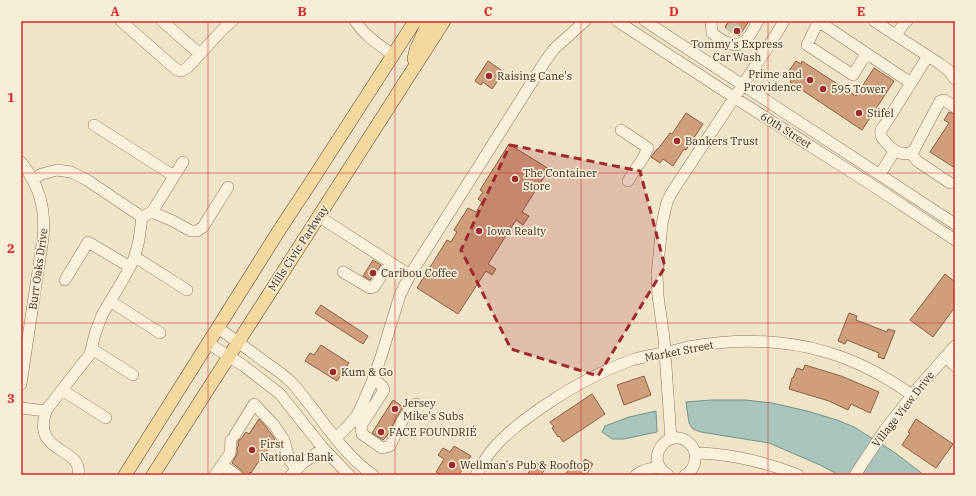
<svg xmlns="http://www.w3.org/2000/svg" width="976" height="496" viewBox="0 0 976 496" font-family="'IBM Plex Serif',serif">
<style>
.water{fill:#a9c4bc;stroke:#6f938a}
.building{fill:#cf9f7d;stroke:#8d5f41}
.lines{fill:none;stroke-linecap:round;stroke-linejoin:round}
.minor-tunnel{stroke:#ccc0a6;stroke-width:11;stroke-dasharray:11 5.5;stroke-linecap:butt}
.minor-casing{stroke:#8d765c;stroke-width:12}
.major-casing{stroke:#5b4430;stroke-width:14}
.minor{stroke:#faf1dc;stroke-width:11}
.major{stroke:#f3d9a0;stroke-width:13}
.marked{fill:#9e2a2b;fill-opacity:0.2;stroke:#9e2a2b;stroke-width:3;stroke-dasharray:8 5;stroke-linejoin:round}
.grid{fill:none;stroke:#d62828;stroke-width:1;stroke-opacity:0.55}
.poi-dot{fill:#9e2a2b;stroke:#f7eed8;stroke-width:1.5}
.labels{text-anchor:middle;stroke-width:3.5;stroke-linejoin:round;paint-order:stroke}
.poi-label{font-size:11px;fill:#3d2e20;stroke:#f7eed8;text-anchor:start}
.street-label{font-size:11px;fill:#3d2e20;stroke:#f7eed8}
.neatline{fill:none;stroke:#d62828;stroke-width:1.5}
.grid-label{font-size:13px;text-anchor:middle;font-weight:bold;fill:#d62828}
</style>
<rect width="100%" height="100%" fill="#f0e4c8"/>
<path class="water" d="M711 400H745L772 403 807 411 837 420 854 427 894 452 924 475H839L820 465 769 443 701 432 693 429 689 423 686 402Z
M656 411 657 432 624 439H612L602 432 605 426 629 417Z"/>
<path class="building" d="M729 21H749L739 36 725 27Z
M488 61 504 72 492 89 483 82 481 85 475 81Z
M796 61 801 64 802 61 856 96 874 68 894 81 862 130 790 82 794 76 788 72Z
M949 112 955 114V168L930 152 949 123 944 120Z
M686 113 703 124 686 150 684 149 673 166 663 159 660 163 651 157 657 149H658L670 133 672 134Z
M509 144 549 169 522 212 529 216 523 225 516 220 488 264 496 269 492 275 486 271 458 314 417 288 447 240 451 242 457 232 454 230 468 208 476 212 482 202 478 199 483 192 480 190Z
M373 260 381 265 370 280 363 276Z
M945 274 955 282V307L933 337 910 320Z
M321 305 368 336 363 344 315 313Z
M849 313 857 316 856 320 887 332 888 329 895 331 884 359 878 357 879 353 847 340 845 344 838 341Z
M321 345 349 363 337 381 305 361 310 353 314 355Z
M805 365 841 376 879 392 870 413 851 404 848 410 829 401 789 389 792 378H793L797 368 803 370Z
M644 376 651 395 624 405 617 385Z
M592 394 605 414 563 442 559 436 558 437 552 428 554 427 550 422Z
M393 400 403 407 398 415 387 436 383 440 372 433Z
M259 419 266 427 275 439 262 458H261L251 473 250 472 248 475H245L240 469 232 463 237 454V447L239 445H238V441L241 439 246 432 249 434Z
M916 419 953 444 936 468 902 445 910 433 908 432Z
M454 446 471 456 459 475H441L436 472 444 459 438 455 443 448 450 452Z
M585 459 593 464 586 475H565L574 462 580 466Z
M535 462 545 469 541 475H527Z"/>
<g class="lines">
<path class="minor-tunnel" d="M730 32 737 21"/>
<defs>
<path id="minor" d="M121 21 170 64 177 70 181 71 187 68 225 27 232 21
M162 21 200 54
M355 21C366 37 378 44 393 55
M617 21 735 98 875 187 955 240
M645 21 955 224
M711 21 712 33C721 40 736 51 746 40 751 35 754 27 758 21
M818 21 911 83
M874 21 940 64 948 70 955 79
M818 22 807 45 853 75 866 54
M896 35 905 22 907 21
M928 56 884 126C883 127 881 130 881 131 880 135 882 138 884 140 891 150 904 159 914 150L940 101 944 100 955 107
M94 125 174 176
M621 130 648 148 643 158 628 181
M911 153 917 161 950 183
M21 162C39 185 46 208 43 238L21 384
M880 174 894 152
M33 179 42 174 57 170 71 172 87 180 142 217
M152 212 173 221 191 231H197L203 227 228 187
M318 216 410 275
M135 257 187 290
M343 272 370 288 374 287 385 270 394 265
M65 280 88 242 130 267
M110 301 160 333
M218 328C234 339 249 350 265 362 274 368 284 375 292 383 319 413 339 451 373 475
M208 343 244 366 280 394 323 448 349 475
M92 349 133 375
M946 357 955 366
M373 378 382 386 384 390 361 426 362 434 382 448 390 446C397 432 403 414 416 404
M62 390 106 418
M21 408 46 411
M235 435 254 404 274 425 284 440 289 459 296 469
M336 438 350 424 357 415 362 405 372 382 381 357 400 295 410 275 544 63 554 49 585 21
M671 439 664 338 658 296 657 275 662 224 667 202 672 192 775 36 784 21
M231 440 230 453 222 465 236 475
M696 454C701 452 708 454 714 454 743 457 771 464 798 475
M78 475C84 446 29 455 47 409L90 354 95 334 102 315 124 278 134 259 139 240 142 217 152 212 183 162
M215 475 222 465
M291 475 302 464 323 448
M476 475C481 467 486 457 492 450 506 433 524 420 541 408 568 389 597 373 629 361 640 357 652 355 664 353 672 351 680 349 688 347 733 339 782 339 826 352 858 361 885 376 912 395
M636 475C643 470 650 468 659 467
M668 475C641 458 671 424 690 444 694 448 696 452 695 458 695 466 692 471 685 475
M855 475 884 431 917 389 955 346"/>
<path id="major" d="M414 59 416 50 429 21
M125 475 280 229 311 182 415 21
M153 475 444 21"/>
</defs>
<use href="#minor" class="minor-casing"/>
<use href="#major" class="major-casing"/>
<use href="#minor" class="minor"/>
<use href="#major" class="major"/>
</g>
<path class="marked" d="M510 145 640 171 665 267 598 376 511 349 461 250Z"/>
<path class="grid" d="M208 21V475M395 21V475M581 21V475M768 21V475M21 173H955M21 323H955"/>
<g class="poi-dot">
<circle cx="737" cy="31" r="4"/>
<circle cx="489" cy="76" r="4"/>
<circle cx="810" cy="80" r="4"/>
<circle cx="823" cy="89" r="4"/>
<circle cx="859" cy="113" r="4"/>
<circle cx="677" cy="141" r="4"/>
<circle cx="515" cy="179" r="4"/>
<circle cx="479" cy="231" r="4"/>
<circle cx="373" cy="273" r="4"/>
<circle cx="333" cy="372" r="4"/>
<circle cx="395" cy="409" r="4"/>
<circle cx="381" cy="432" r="4"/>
<circle cx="252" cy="450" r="4"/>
<circle cx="452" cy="465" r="4"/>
</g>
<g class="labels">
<g class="poi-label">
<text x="737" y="48" text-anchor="middle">Tommy's Express<tspan x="737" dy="13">Car Wash</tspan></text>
<text x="802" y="78" text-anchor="end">Prime and<tspan x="802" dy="13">Providence</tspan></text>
<text x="497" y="80">Raising Cane's</text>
<text x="831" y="93">595 Tower</text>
<text x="867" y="117">Stifel</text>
<text x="685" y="145">Bankers Trust</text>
<text x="523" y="177">The Container<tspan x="523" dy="13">Store</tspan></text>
<text x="487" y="235">Iowa Realty</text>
<text x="381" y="277">Caribou Coffee</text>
<text x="341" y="376">Kum &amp; Go</text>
<text x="403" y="407">Jersey<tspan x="403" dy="13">Mike's Subs</tspan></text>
<text x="389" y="436">FACE FOUNDRIÉ</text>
<text x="260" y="448">First<tspan x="260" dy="13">National Bank</tspan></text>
<text x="460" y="469">Wellman's Pub &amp; Rooftop</text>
</g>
<g class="street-label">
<text transform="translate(786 130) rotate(32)" y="4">60th Street</text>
<text transform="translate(298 248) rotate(-57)" y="4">Mills Civic Parkway</text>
<text transform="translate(38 269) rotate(-82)" y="4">Burr Oaks Drive</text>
<text transform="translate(679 351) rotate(-11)" y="4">Market Street</text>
<text transform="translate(903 409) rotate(-52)" y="4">Village View Drive</text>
</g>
</g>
<rect width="976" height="496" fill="none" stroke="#f7eed8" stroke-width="44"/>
<rect x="22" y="22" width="932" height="452" class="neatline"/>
<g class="grid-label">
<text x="115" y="16">A</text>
<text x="302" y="16">B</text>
<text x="488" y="16">C</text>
<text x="674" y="16">D</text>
<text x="861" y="16">E</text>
<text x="11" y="102">1</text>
<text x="11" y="253">2</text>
<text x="11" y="403">3</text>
</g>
</svg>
